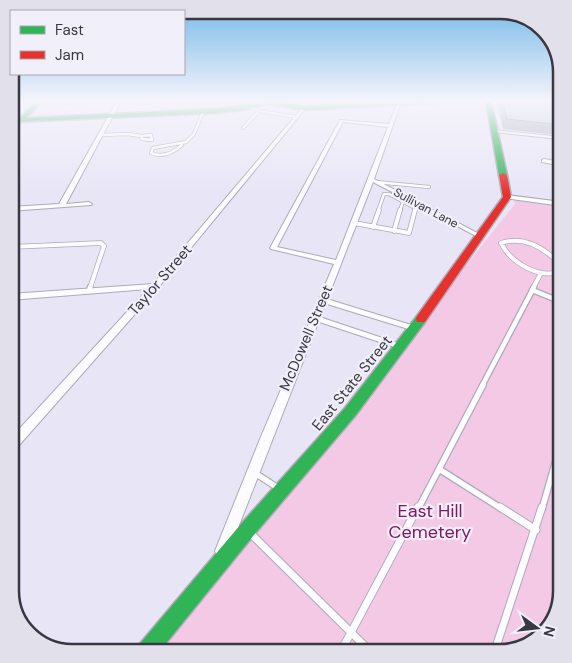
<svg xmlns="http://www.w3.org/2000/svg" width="572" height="663" viewBox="0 0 572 663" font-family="'DM Sans',sans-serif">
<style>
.green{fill:#f4c9e6}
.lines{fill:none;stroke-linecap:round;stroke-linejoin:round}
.lane-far4-casing{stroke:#acabb7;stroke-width:4}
.lane-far3-casing{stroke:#acabb7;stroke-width:5.5}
.lane-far2-casing{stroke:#acabb7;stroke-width:7}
.lane-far1-casing{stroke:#acabb7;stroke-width:8}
.lane-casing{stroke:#acabb7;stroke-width:9}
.street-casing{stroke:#acabb7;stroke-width:2}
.fast-casing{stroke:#acabb7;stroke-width:3}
.jam-casing{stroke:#acabb7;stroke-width:3}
.lane-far4{stroke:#fcfbfe;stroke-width:2.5}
.lane-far3{stroke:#fcfbfe;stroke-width:4}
.lane-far2{stroke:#fcfbfe;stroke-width:4.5}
.lane-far1{stroke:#fcfbfe;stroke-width:5.5}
.lane{stroke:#fcfbfe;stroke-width:7}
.street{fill:#fcfbfe;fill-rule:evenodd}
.fast{fill:#30b455;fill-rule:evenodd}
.jam{fill:#e5322d;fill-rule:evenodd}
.wall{fill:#afb2c1}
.building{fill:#cbcfe0;stroke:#8e919d}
.labels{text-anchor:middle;stroke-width:4.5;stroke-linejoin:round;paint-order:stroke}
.far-street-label{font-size:12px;fill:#383742;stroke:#f0effa}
.street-label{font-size:15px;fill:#383742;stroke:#f0effa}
.near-park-label{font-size:18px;fill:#86175e;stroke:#f0effa}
.rim{fill:none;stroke:#383742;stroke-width:2.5}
</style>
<rect width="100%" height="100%" fill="#e8e6f6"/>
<path class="green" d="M514 200 562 206V591L555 619 537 640 500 653H155L515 204Z"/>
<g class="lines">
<defs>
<path id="lane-far4" d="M300 101 306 108
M37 104 119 101
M249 107 259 111 297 117
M243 128 259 111
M101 135 128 134 141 136
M151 135 152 140 142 139 141 136Z
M182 145C173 153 163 158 151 153L153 148 186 142 194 134 203 112
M376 182 429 187
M378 211 384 194H389L415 208
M400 211 403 201
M414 211 415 208 420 205"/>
<path id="lane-far3" d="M354 223 409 233 415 210
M373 227 379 210
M394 231 400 210
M10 247 101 243 104 246 90 288
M562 266C546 249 525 235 501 243 511 263 540 280 562 271
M533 288 541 273"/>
<path id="lane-far2" d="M532 290 562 302
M89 291 90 287
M322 300 413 328
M315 318 399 346
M482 386 534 287"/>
<path id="lane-far1" d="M439 469 502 509
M255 473 278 488
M418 509 483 385
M542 509 562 439"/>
<path id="lane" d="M500 507 536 530
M250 533 372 653
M340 653 418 507
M494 653 542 507"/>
<path id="street" d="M117 101H121L66 204 89 202 92 204 91 205 10 211V207L59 204Z
M397 104 400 105 374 179 483 236 480 238 478 237 373 182 229 551 227 556 222 558 217 556 215 551 260 439 334 264 271 249 270 248 340 120 389 124ZM343 122 388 127 336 260 277 247Z
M303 107 306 108 158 288 14 451 10 452V439L148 289 10 300V294L153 284Z
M20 118 24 119 10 132V128Z
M493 130 562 137V153L560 152 559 139 495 132Z
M544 159 562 162V166L542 162V160Z
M507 195 562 202V206L505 198V196Z"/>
<path id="fast" d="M37 101H43L26 118 215 109 277 101 275 102 284 104 282 101C289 101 296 105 304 106L471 101 304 110 267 104 243 110 215 113 10 122V118H20Z
M486 101H491L507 175 503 177 499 175Z
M421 315 425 316 426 319 425 322 355 416 253 536 158 653H135L138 646 241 524 345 408 417 316Z"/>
<path id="jam" d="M503 173 507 175 511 197 425 322H417L416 319 417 316 503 197 499 175Z"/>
</defs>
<use href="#lane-far4" class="lane-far4-casing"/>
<use href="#lane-far3" class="lane-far3-casing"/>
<use href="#lane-far2" class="lane-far2-casing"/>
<use href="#lane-far1" class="lane-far1-casing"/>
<use href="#lane" class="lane-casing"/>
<use href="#street" class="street-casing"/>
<use href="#fast" class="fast-casing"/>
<use href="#jam" class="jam-casing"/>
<use href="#lane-far4" class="lane-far4"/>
<use href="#lane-far3" class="lane-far3"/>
<use href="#lane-far2" class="lane-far2"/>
<use href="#lane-far1" class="lane-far1"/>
<use href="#lane" class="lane"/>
<use href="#street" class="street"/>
<use href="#fast" class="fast"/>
<use href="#jam" class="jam"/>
</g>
<path class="wall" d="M498 101H553L551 104 562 106V131H560L558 135 503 129 497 103Z"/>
<path class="building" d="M502 101H535L562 106V121H561L562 125 507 119Z"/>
<linearGradient id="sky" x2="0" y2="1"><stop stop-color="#73b8e8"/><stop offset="0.52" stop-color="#f5f4fb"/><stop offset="1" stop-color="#f5f4fb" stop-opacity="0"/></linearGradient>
<rect width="572" height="194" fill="url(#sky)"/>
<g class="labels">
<g class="far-street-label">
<text transform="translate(426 208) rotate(28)" y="4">Sullivan Lane</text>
</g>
<g class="street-label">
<text transform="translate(160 280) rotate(-49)" y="5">Taylor Street</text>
<text transform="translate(306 338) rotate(-67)" y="5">McDowell Street</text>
<text transform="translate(352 383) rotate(-51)" y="5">East State Street</text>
</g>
<g class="near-park-label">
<text x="430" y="517">East Hill<tspan x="430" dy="21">Cemetery</tspan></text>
</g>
</g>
<path d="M0 0H572V663H0ZM72 19H500A53 53 0 0 1 553 72V591A53 53 0 0 1 500 644H72A53 53 0 0 1 19 591V72A53 53 0 0 1 72 19Z" fill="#e1e0eb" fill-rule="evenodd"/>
<path class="rim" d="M72 19H500A53 53 0 0 1 553 72V591A53 53 0 0 1 500 644H72A53 53 0 0 1 19 591V72A53 53 0 0 1 72 19Z"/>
<rect x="10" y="10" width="175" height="65" fill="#f0effa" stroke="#a6a5b0"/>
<rect x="20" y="26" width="25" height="8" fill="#30b455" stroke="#a6a5b0"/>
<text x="55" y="35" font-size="15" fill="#383742">Fast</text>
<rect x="20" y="51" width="25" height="8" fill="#e5322d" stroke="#a6a5b0"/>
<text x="55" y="60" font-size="15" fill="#383742">Jam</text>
<g transform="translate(537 628) rotate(105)" stroke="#f0effa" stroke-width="4" paint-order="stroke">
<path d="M0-4L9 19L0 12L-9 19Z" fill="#383742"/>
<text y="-8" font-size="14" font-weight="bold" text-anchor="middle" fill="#383742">N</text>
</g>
</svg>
